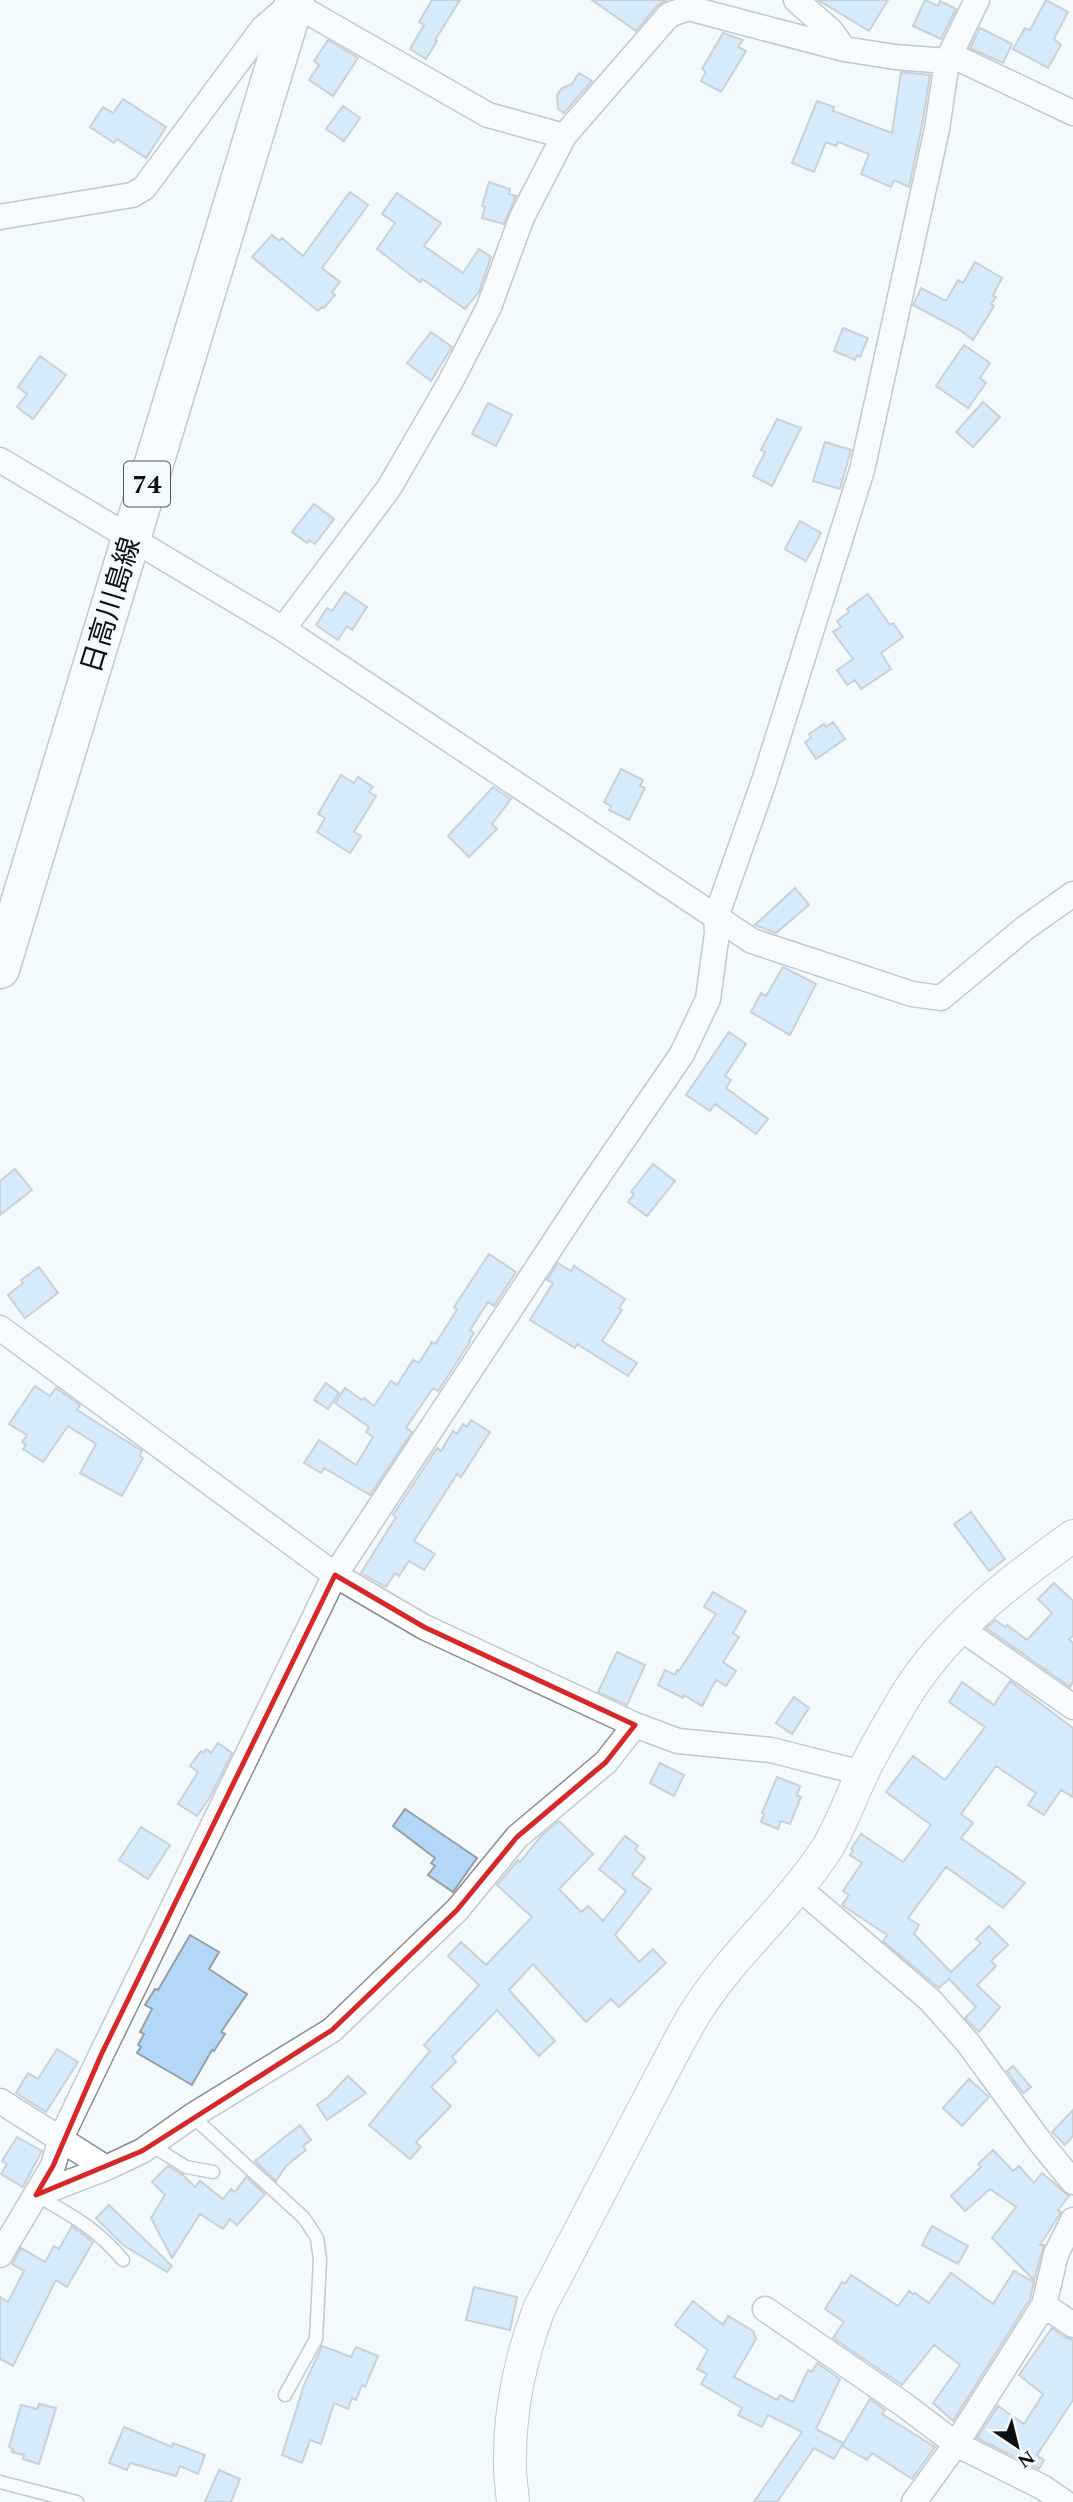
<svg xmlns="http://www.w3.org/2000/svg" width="1073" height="2502" viewBox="0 0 1073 2502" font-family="Spectral,'Noto Sans JP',serif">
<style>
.building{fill:#b2d7f8;stroke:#999ea2;stroke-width:2}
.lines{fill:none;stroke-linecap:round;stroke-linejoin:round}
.service-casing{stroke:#878d90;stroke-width:15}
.minor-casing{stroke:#878d90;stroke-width:27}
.tertiary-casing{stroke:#878d90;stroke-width:34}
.primary-casing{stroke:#878d90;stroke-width:41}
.service{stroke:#fff;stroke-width:12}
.minor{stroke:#fff;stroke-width:24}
.tertiary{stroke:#fff;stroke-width:32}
.primary{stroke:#fff;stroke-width:38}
.marked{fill:none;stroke:#d62828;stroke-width:5;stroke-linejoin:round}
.labels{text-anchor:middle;stroke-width:6;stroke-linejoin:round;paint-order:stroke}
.shield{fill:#f3fafd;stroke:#525657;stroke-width:2}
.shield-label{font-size:26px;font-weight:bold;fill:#0d0f10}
.street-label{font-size:28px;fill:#0d0f10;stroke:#f3fafd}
</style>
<rect width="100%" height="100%" fill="#f3fafd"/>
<path class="building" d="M432 0H460L435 40 437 41 426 59 410 49 424 25 419 22Z
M592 0H667L658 5 636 31Z
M818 0H888L869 31Z
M925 0 938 6 940 1 956 9 941 39 913 26Z
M1046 0 1068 12 1054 39 1061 45 1048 68 1013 49 1025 28 1030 30Z
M980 28 1012 44 1003 63 970 48Z
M723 33 743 40 738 47 746 51 721 92 701 81 706 72 702 69Z
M328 40 358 58 333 96 309 80 319 65 314 61Z
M901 72 930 75 922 126 909 187 894 180 891 187 861 174 869 154 838 142 836 146 826 142 814 172 792 163 817 101 834 107 833 111 892 133Z
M579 73 592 81 564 113 558 109 557 95 562 88 572 84Z
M123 99 166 127 146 158 117 139 114 143 90 127 103 107 113 113Z
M343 106 360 118 344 141 326 129Z
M489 182 510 189 509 194 516 196 504 224 482 218 485 207 482 206Z
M350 192 368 205 322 268 340 282 332 292 335 295 324 308 322 307 318 311 252 257 272 235 279 241 282 238 303 256Z
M397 193 441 223 424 246 463 273 479 249 491 257 479 292 465 309 422 279 420 282 377 249 395 223 382 214Z
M975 262 1002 278 993 295 996 297 991 304 994 306 973 340 960 330 913 305 921 288 946 301 958 280 963 283Z
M843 328 868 338 860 357 857 355 855 360 834 351Z
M431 332 452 347 431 381 407 363Z
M964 345 990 363 980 378 986 383 968 408 936 386Z
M40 356 66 375 33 419 17 407 27 394 18 387Z
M983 402 1000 417 973 447 956 432Z
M488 403 512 415 496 446 472 434Z
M777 419 801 428 772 486 753 476 765 452 761 450Z
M825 442 851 450 840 489 813 481Z
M314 504 334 519 315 544 309 540 307 543 292 532Z
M800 521 821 533 806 561 785 549Z
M345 592 367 607 352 630 347 626 338 640 316 625 327 608 332 611Z
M868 594 890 625 893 623 903 637 881 653 891 669 861 689 855 680 847 685 837 670 853 659 833 632 841 627 837 621 849 612 847 609Z
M833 722 845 739 816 759 805 742 811 738 809 734 824 724 826 727Z
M621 769 643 780 640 786 645 788 629 820 609 810 611 806 604 802Z
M341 775 354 783 358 777 373 787 369 792 376 796 354 832 361 836 350 853 317 832 325 818 318 814Z
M493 787 511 799 492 824 497 829 469 857 448 836Z
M795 888 809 905 776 933 755 925Z
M783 967 816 984 790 1035 751 1012 761 993 766 996Z
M729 1032 746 1044 725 1076 731 1080 726 1088 768 1119 756 1134 715 1104 710 1111 686 1095Z
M653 1164 675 1181 647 1216 628 1202 634 1194 631 1192Z
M15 1169 32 1190 0 1215V1181Z
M489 1254 516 1272 494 1306 488 1302 470 1330 474 1333 469 1341 470 1342 438 1391 433 1388 406 1428 412 1432 370 1495 324 1468 321 1473 304 1463 319 1440 356 1465 373 1437 366 1432 369 1427 335 1403 345 1388 362 1400 364 1398 374 1406 391 1381 397 1385 413 1360 419 1363 432 1342 435 1344 457 1310 454 1307Z
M558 1263 571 1271 574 1266 625 1299 619 1308 622 1310 602 1341 637 1363 628 1376 577 1344 575 1348 530 1320 553 1283 547 1280Z
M39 1267 58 1293 25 1318 8 1295 23 1283 21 1280Z
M326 1383 339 1393 328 1409 314 1400Z
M35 1386 50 1396 56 1388 80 1405 77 1410 142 1451 140 1456 143 1458 122 1496 80 1473 96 1444 68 1426 43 1462 23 1449 26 1445 22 1442 27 1435 9 1424Z
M471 1420 490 1432 461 1477 457 1474 414 1541 435 1554 424 1570 409 1561 399 1576 395 1573 386 1587 361 1573 396 1517 393 1515 437 1448 441 1451 453 1431 457 1434 463 1424 467 1427Z
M971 1512 1005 1559 989 1571 954 1524Z
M1054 1583 1073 1601V1636L1069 1639 1073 1643V1682L1070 1687 986 1628 995 1620 1005 1627 1007 1625 1027 1640 1052 1613 1038 1599Z
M713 1592 746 1611 733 1633 739 1637 723 1662 736 1671 726 1686 716 1680 702 1706 684 1695 683 1698 658 1685 665 1670 675 1675 677 1670 679 1671 716 1614 704 1607Z
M617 1652 645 1665 627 1705 598 1692Z
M1010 1681 1073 1728V1797L1061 1790 1044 1815 1028 1805 1036 1793 996 1766 961 1814 973 1823 961 1838 1025 1883 1003 1908 946 1867 908 1918 919 1925 914 1934 951 1972 981 1943 976 1939 989 1926 1008 1945 991 1961 996 1966 977 1985 1000 2007 979 2032 965 2018 976 2007 949 1979 939 1988 883 1941 887 1935 842 1905 849 1895 843 1891 862 1863 850 1855 853 1851 851 1849 861 1834 903 1862 931 1825 886 1792 913 1756 945 1780 985 1727 949 1702 962 1682 994 1705Z
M794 1697 809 1708 792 1734 776 1723Z
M218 1743 232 1753 210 1797 197 1816 178 1804 198 1772 190 1766 201 1751 203 1753 206 1749 211 1753Z
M660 1763 684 1775 674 1796 650 1783Z
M777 1777 800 1786 797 1796 801 1797 790 1824 781 1821 778 1829 761 1822 764 1814 762 1813Z
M405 1809 477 1858 453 1892 428 1875 435 1866 431 1863 435 1858 393 1826Z
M559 1821 593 1854 559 1889 581 1912 588 1906 603 1921 626 1891 599 1869 625 1836 638 1846 635 1850 645 1858 632 1875 651 1889 615 1935 639 1962 653 1949 666 1963 619 2007 611 1999 586 2022 533 1964 509 1990 555 2041 539 2056 497 2010 452 2057 456 2062 431 2087 451 2106 416 2142 421 2147 410 2159 369 2125 430 2051 424 2045 479 1985 448 1956 461 1942 486 1965 532 1917 497 1885 518 1860 520 1862 542 1835Z
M141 1827 170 1845 148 1879 119 1860Z
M190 1935 219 1952 209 1969 247 1994 221 2032 225 2034 214 2051 212 2050 192 2085 137 2053 141 2047 138 2045 144 2034 140 2032 152 2009 145 2005 155 1989 158 1990Z
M57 2049 78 2062 46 2112 16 2093 28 2073 38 2079Z
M1013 2066 1031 2087 1023 2093 1007 2071Z
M348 2076 366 2093 327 2120 317 2105 328 2097Z
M969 2079 989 2097 962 2126 943 2108Z
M1073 2110V2136L1065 2145 1052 2132Z
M300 2125 311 2140 303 2146 306 2150 287 2165 276 2181 255 2161Z
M17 2137 42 2151 23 2187 1 2174 7 2164 2 2161Z
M993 2150 1013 2171 1019 2166 1034 2183 1042 2173 1069 2196 1058 2210 1061 2212 1040 2245H1044L1034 2280 992 2238 1016 2207 990 2189 965 2211 951 2196 981 2167 978 2164Z
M168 2166 183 2175 195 2187 200 2181 223 2199 231 2189 235 2192 246 2177 265 2194 237 2225 230 2219 223 2229 200 2214 172 2258 151 2218 165 2195 152 2182Z
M109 2205 172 2266 167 2272 123 2245 96 2218Z
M72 2226 93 2242 67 2287 56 2280 13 2366 0 2359V2297L8 2302 24 2271 12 2264 21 2248 45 2262 54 2246 59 2249Z
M932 2226 968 2246 958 2264 922 2245Z
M1014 2271 1034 2282 1030 2299 953 2421 933 2403 960 2365 934 2345 902 2385 833 2338 844 2322 825 2309 842 2282 845 2284 851 2275 898 2306 909 2291 913 2294 915 2293 929 2303 951 2273 993 2304Z
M474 2287 517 2297 510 2330 466 2320Z
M693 2301 723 2325 728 2316 753 2331 756 2339 734 2377 777 2400 780 2395 793 2402 808 2370 812 2372 817 2363 840 2379 816 2429 843 2443 834 2459 814 2448 777 2502H754L802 2432 768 2415 762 2427 738 2415 742 2408 701 2384 707 2374 697 2369 708 2350 675 2325Z
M1052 2328 1065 2337 1073 2340V2400L1037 2455 1044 2460 1039 2469 977 2438 998 2406 1024 2424 1043 2394 1019 2375Z
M322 2346 351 2357 356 2347 378 2356 365 2387 362 2385 356 2400 352 2398 348 2409 334 2403 321 2444 310 2440 302 2463 282 2455 304 2385Z
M870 2399 885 2410 882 2414 935 2447 912 2479 872 2453 867 2460 842 2446Z
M39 2404 56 2408 39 2464 23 2459 24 2455 12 2452 13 2449 9 2447 21 2405 37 2409Z
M124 2427 172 2447 173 2443 205 2455 198 2474 180 2466 176 2476 130 2463 127 2470 109 2463Z
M219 2470 240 2479 231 2502H205Z"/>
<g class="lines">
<defs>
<path id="service" d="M192 2116 304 2218 317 2238 320 2260 316 2339 285 2395
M151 2145 186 2167 213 2172
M38 2196C74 2217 96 2228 123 2260
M0 2482 77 2502"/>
<path id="minor" d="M295 0 308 12 488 115 564 136
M796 0 831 31 844 49
M951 55 1073 113
M0 217 132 195 144 188 263 28 292 3
M0 460 283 629 752 941 912 994 941 998 1025 928 1073 894
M283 629 389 488 451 381 489 307 522 217 564 136 669 15 688 8 844 49 895 57 947 61
M0 1328 335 1575 424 1627 635 1725 678 1741 771 1750 862 1773
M960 1628 1073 1707
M798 1887 930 2000 968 2043 1041 2143 1073 2182
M0 2101 106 2168
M36 2195 106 2168 142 2151 192 2116 332 2030 457 1910 517 1837 606 1762 635 1725
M0 2255 53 2166 61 2138 101 2055 335 1575 586 1194 682 1054 708 999 717 933 716 917 764 781 862 470 937 129 947 61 977 0
M1044 2305 1073 2325
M765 2309 903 2404 956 2444 1042 2487 1064 2502
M914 2502 956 2444 1044 2305 1056 2254 1073 2220"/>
<path id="tertiary" d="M513 2502C512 2488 509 2473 510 2458 510 2408 521 2357 539 2309 574 2242 609 2175 644 2108 661 2077 676 2045 694 2015 731 1955 787 1909 826 1850 841 1826 850 1799 862 1774 874 1749 889 1724 903 1700 944 1631 1009 1582 1073 1536"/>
<path id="primary" d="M0 969 295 0"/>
</defs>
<use href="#service" class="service-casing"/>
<use href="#minor" class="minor-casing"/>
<use href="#tertiary" class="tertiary-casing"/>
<use href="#primary" class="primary-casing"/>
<use href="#service" class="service"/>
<use href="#minor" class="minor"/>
<use href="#tertiary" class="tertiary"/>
<use href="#primary" class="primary"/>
</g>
<path d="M0 0H1073V2502H0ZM335 1575 424 1627 635 1725 606 1762 517 1837 457 1910 332 2030 142 2151 36 2195 53 2166 101 2055Z" fill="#f3fafd" fill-opacity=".55" fill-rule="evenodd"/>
<path class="marked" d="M335 1575 424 1627 635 1725 606 1762 517 1837 457 1910 332 2030 142 2151 36 2195 53 2166 101 2055Z"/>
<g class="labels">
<rect class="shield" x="124" y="461.5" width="46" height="45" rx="5"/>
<g class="shield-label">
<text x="147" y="493">74</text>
</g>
<g class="street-label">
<text transform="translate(110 605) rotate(-73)" y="10">日高川島線</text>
</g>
</g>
<g transform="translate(1017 2446) rotate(145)" stroke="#f3fafd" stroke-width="5" paint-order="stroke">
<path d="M0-5L12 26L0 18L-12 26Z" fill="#0d0f10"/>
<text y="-10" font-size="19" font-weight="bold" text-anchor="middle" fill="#0d0f10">N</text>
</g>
</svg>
